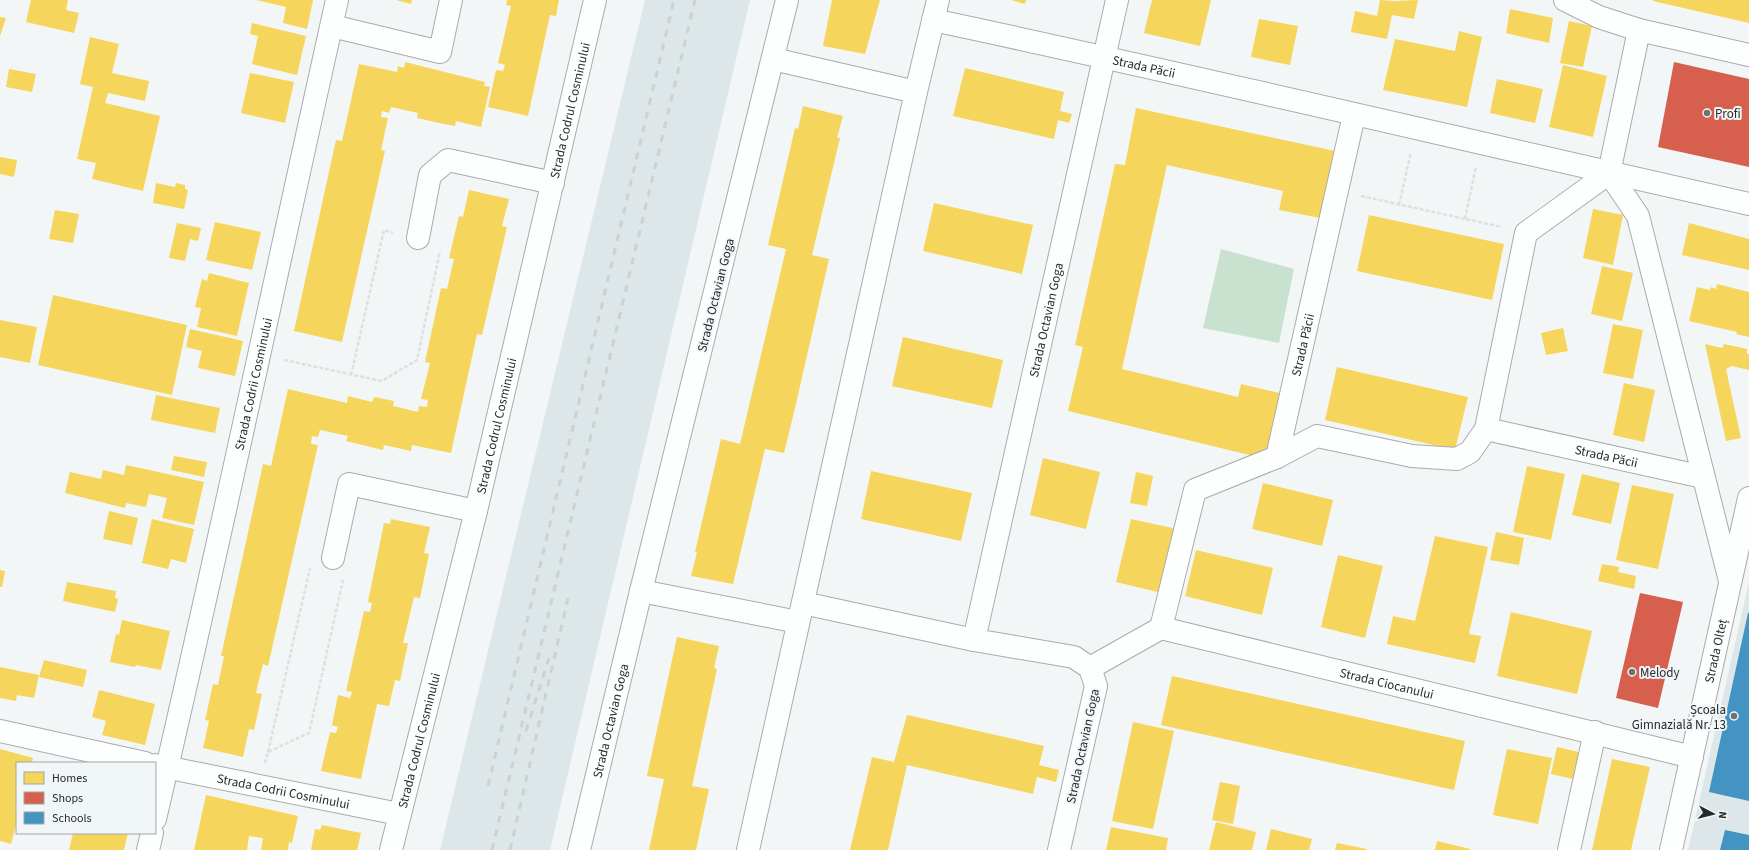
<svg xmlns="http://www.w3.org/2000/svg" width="1749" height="850" viewBox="0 0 1749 850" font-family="'Source Sans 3',sans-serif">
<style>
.built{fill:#dde7e9}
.green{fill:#c9e1cf}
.homes{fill:#f6d55c}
.shops{fill:#d6604d}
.schools{fill:#4393c3}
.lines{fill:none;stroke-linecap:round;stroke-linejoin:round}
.minor-casing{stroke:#a9acac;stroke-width:24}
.path{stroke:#dfdfdf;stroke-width:2.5;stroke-dasharray:4 2;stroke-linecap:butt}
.minor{stroke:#fdfefe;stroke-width:22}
.rail{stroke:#cfd0d0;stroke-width:3;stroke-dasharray:7 7;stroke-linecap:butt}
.poi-dot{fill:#6f7172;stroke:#f1f7f9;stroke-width:1.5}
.labels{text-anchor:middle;stroke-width:4;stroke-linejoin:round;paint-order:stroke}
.street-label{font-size:13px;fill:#282a2b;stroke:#f1f7f9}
.poi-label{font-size:13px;fill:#282a2b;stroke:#f1f7f9;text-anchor:start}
</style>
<rect width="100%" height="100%" fill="#f3f6f7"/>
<path class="built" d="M645 0H750L550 850H440Z
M1749 582V850H1688Z"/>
<path class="green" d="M1221 249 1294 269 1279 343 1203 328Z"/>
<path class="homes" d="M31 0H68L66 10 79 13 74 33 26 22Z
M256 0H313L307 29 283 23 286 7Z
M396 0H412L411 4Z
M507 0H559L556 16 550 15 528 116 488 107 496 70 503 71 505 65 498 63 511 6 506 5Z
M832 0H880L865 54 823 46Z
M1011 0H1026L1025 4Z
M1152 0H1211L1200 46 1144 33Z
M1380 0 1395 1 1418 0 1414 19 1392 15 1387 39 1351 32 1355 11 1377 16Z
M1653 0H1749V23L1653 1Z
M1510 9 1553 18 1549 43 1506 33Z
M0 17 6 18 0 36Z
M1259 19 1298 26 1290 65 1251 57Z
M1569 21 1592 26 1583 67 1560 63Z
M252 23 306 36 297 75 252 64 258 36 250 34Z
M1459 31 1482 37 1467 107 1383 90 1395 39 1455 51Z
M90 37 119 44 112 73 149 81 145 101 108 93 105 103 160 116 143 191 92 179 96 163 77 159 93 87 80 84Z
M405 62 485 82 484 86 490 87 481 127 456 121 455 126 444 124 417 118 418 113 391 107 389 113 382 111 381 117 388 118 381 150 385 151 342 342 294 331 336 140 342 141 359 64 397 72 398 66 404 68Z
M1563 65 1607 76 1593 137 1549 127Z
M965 68 1064 92 1060 111 1072 114 1069 123 1058 120 1054 139 953 116Z
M9 69 36 74 32 92 6 87Z
M250 73 294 82 285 123 241 113Z
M1497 79 1543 89 1535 123 1490 113Z
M803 106 843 116 837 138H840L812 255 829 259 795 408 784 453 765 449 733 584 691 576 697 552H695L721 439 740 444 786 249 768 245 795 128 798 129Z
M1136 108 1335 151 1320 218 1279 210 1283 191 1167 165 1122 369 1238 397 1241 384 1280 393 1266 459 1068 411 1083 347 1075 345 1115 164 1125 165Z
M0 157 17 160 14 177 0 174Z
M156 183 175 187 176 183 185 185V189L188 190 184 209 153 203Z
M469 190 509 199 502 226 507 227 482 335 477 334 451 453 412 445 411 451 384 445 383 450 346 441 348 436 320 430 318 437 312 436 311 444 318 445 268 666 263 664 258 684 256 693 262 694 254 730 249 729 243 757 203 748 209 721 205 720 213 684 218 685 224 656H221L263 464 271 466 288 389 347 403 348 396 372 402 374 397 394 401 393 406 418 412 419 406 427 407 428 400 421 399 430 363 425 362 441 288 447 289 454 259 449 258 459 216 463 217Z
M934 203 1033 225 1022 274 923 251Z
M1593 209 1623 215 1613 265 1583 258Z
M55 210 79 214 73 243 49 239Z
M1369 215 1504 244 1492 300 1357 271Z
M215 222 261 232 252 270 206 260Z
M177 223 201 228 198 241 190 239 185 261 169 258Z
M1689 223 1749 239V270L1682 255Z
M1602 266 1633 273 1622 321 1591 314Z
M209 273 249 283 237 336 197 327 201 308 195 307 202 279 207 281Z
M1717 284 1749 292V337L1736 334 1737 332 1689 321 1697 287 1710 290 1711 287 1716 289Z
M53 295 187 325 172 395 38 365Z
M0 320 37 327 30 363 0 357Z
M1613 324 1643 330 1633 379 1603 373Z
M1563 328 1568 351 1546 355 1541 333Z
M190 329 243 341 235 376 198 368 202 351 186 347Z
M903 337 1003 360 992 408 892 386Z
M1705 344 1722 348 1724 344 1747 349V354H1749V370L1732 366 1726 369 1741 438 1726 441Z
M1337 367 1468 397 1455 450 1325 420Z
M1624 383 1655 390 1644 442 1613 435Z
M156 395 220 408 215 433 151 420Z
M174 456 207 462 204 477 171 470Z
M1043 458 1100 472 1086 529 1030 515Z
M126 465 204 482 194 525 162 518 167 498 149 494 146 507 126 503 125 508 65 493 70 472 101 479 103 470 124 475Z
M1527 466 1565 474 1551 540 1513 532Z
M871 471 972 493 961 541 861 519Z
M1136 472 1153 476 1147 506 1130 503Z
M1582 474 1620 483 1611 524 1572 515Z
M1263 483 1333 500 1322 546 1252 529Z
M1632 485 1674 494 1658 569 1616 560Z
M109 511 138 518 132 545 103 539Z
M152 519 194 529 186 563 171 559 168 569 142 563Z
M391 519 430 527 424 553 429 554 420 598 414 597 403 643H408L400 681 395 680 389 706 377 704 361 779 321 771 330 732 336 733 338 727 332 725 338 695 350 698 352 692 346 691 364 611 370 612 372 603 368 602 384 523 390 524Z
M1131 519 1177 529 1162 593 1116 582Z
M1496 532 1524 538 1519 565 1490 560Z
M1435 536 1488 547 1469 634 1481 636 1475 663 1387 644 1393 616 1415 621Z
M1196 550 1273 568 1262 615 1185 596Z
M1338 555 1383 566 1365 638 1321 627Z
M1602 564 1619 567 1618 572 1636 576 1634 589 1598 581Z
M0 570 5 571 2 587H0Z
M67 582 116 591 115 598 118 599 115 612 63 601Z
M1511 612 1592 631 1577 694 1497 676Z
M122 620 170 631 161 670 136 665 135 667 110 662 116 634 119 635Z
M677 637 719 646 714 668 717 669 692 786 709 789 696 850H649L664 779 647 776Z
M44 660 87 670 83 687 39 677Z
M0 667 39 675 34 698 17 695 16 701 0 698Z
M1172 676 1465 741 1454 790 1161 725Z
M99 690 155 704 145 745 102 735 106 721 92 717Z
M907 715 1044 746 1039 765 1059 770 1056 782 1037 777 1033 794 907 765 888 850H850L872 757 894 762Z
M1133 722 1174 731 1153 829 1112 821Z
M1557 747 1583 753 1577 780 1551 774Z
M0 749 33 758 32 763H17V822L11 844 0 841Z
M1507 749 1552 758 1538 824 1493 815Z
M1612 759 1650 767 1631 850H1592Z
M1220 782 1240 786 1233 824 1212 820Z
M206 795 298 816 292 843 289 842 288 850H261L263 838 249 836 247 850H194Z
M1216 822 1256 832 1252 850H1209Z
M322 825 361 833 357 850H311L315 829 320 830Z
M1111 827 1168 838 1166 850H1106Z
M1271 829 1312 839 1309 850H1266Z
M73 833H128L124 850H69Z
M1437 841 1470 849V850H1435Z
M1337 843 1367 849V850H1335Z"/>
<path class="shops" d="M1674 62 1749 79V167L1658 147Z
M1640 593 1683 602 1658 708 1616 698Z"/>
<path class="schools" d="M1748 613H1749V801L1709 792Z
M1725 830 1749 835V850H1720Z"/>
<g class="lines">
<defs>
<g id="minor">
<path d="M787 0 641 591 798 622"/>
<path d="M1565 0 1599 17 1639 30 1749 55"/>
<path id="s1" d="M933 20C1206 78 1477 143 1749 204"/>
<path d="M332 26 440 52 451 0"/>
<path d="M1639 30 1609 173 1638 216 1730 581"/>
<path d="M773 59 916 92"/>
<path d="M418 238 430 175 448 160 553 183"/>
<path d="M1486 429 1526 233 1609 173"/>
<path id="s2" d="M1277 457 1354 115"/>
<path d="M333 558 349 484 476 511"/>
<path d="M803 603 974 640 1074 657 1090 668 1096 686 1059 850"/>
<path id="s3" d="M1161 628 1195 490 1277 457 1317 436 1412 456 1457 459 1470 452 1486 429 1703 477"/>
<path id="s4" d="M974 640 1117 0"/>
<path id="s5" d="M1090 668 1161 628 1692 757"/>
<path d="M0 731 145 763"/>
<path id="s6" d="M155 765 399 814"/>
<path id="s7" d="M155 819C219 547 276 273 337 0"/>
<path d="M148 850 152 833"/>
<path id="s8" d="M391 850 476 511 595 0"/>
<path id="s9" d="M579 850 641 591"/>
<path d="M748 850 916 92 938 0"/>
<path d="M1569 850 1595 732"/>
<path id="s10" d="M1671 850 1749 498"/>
</g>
</defs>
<use href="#minor" class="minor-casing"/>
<path class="path" d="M1361 196 1502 227
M1399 205 1411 152
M1465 219 1476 166
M284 360 382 381 417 360 440 251
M351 375 384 230 393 233
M268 752 310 568
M265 763 268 752 309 733 343 580"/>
<use href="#minor" class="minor"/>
<path class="rail" d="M526 731 549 658
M488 786 674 0
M492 850 695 0
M510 850 568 598"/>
</g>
<g class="poi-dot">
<circle cx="1707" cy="113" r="4"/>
<circle cx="1632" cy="672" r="4"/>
<circle cx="1734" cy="716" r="4"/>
</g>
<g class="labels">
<g class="street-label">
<text dy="5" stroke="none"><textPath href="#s1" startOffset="216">Strada Păcii</textPath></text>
<text dy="5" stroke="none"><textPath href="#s8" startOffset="761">Strada Codrul Cosminului</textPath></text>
<text transform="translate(715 295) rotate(-76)" y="5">Strada Octavian Goga</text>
<text dy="5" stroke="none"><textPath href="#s4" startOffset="328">Strada Octavian Goga</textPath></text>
<text dy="5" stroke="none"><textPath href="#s2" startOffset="115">Strada Păcii</textPath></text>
<text dy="5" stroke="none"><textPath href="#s7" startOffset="446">Strada Codrii Cosminului</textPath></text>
<text dy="5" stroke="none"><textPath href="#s8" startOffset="437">Strada Codrul Cosminului</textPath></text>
<text dy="5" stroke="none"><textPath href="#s3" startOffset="584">Strada Păcii</textPath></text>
<text dy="5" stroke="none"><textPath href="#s10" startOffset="204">Strada Olteț</textPath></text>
<text dy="5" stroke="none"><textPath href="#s5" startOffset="314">Strada Ciocanului</textPath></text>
<text dy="5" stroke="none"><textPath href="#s9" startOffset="133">Strada Octavian Goga</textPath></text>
<text dy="5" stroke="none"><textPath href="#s8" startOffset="113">Strada Codrul Cosminului</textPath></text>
<text transform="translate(1082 746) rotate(-78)" y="5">Strada Octavian Goga</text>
<text dy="5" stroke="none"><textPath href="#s6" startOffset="131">Strada Codrii Cosminului</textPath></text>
</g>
<g class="poi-label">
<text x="1715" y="118">Profi</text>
<text x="1640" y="677">Melody</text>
<text x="1726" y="714" text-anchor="end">Școala<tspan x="1726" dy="15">Gimnazială Nr. 13</tspan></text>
</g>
</g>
<rect x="16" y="762" width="140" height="72" fill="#f1f7f9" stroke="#a1a5a7"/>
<rect x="24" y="772" width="20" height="12" fill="#f6d55c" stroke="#a1a5a7"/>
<text x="52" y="782" font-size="12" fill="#282a2b">Homes</text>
<rect x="24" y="792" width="20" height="12" fill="#d6604d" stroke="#a1a5a7"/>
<text x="52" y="802" font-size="12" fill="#282a2b">Shops</text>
<rect x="24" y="812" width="20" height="12" fill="#4393c3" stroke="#a1a5a7"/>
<text x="52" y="822" font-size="12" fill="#282a2b">Schools</text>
<g transform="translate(1713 814) rotate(97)" stroke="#f1f7f9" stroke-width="3" paint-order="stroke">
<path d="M0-3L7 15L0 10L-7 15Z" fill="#282a2b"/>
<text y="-6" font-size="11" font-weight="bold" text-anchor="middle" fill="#282a2b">N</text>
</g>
</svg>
